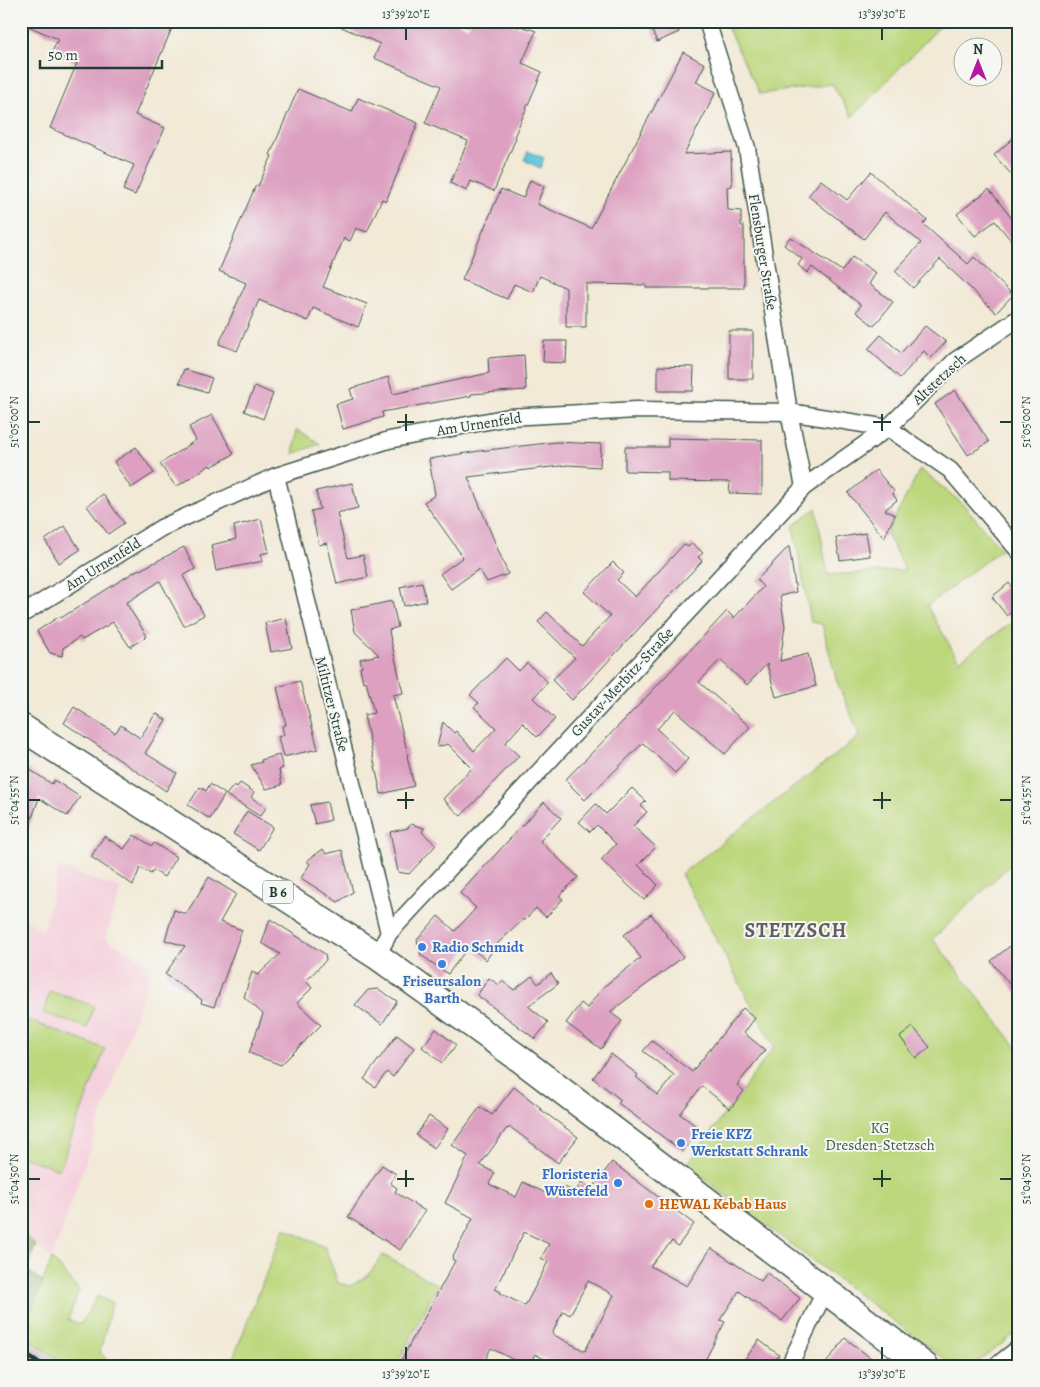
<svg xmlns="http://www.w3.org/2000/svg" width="1040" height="1387" viewBox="0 0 1040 1387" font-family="Alegreya,serif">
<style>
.built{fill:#f5cfdb}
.industrial{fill:#d1bdcc}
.green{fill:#bcd77c;stroke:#6e8a58}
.forest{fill:#95b86c;stroke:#5a7a50}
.water{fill:#5dc6da;stroke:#3e8287}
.building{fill:#dda0c1;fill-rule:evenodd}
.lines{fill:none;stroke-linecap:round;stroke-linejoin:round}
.street-casing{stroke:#3f574c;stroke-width:19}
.primary-casing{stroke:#3f574c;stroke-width:29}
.street{stroke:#fff;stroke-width:16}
.primary{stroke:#fff;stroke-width:26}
.rail-casing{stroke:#1f3d34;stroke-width:5.5}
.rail{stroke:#f6f6f2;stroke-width:4;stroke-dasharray:11;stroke-linecap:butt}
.ticks{fill:none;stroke:#1f3d34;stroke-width:2}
.shop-dot{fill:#3f7fe0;stroke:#f6f6f2;stroke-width:2}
.food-dot{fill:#e8710a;stroke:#f6f6f2;stroke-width:2}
.labels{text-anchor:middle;stroke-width:4;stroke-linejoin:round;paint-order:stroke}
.shield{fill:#f6f6f2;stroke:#60746d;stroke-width:1}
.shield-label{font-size:14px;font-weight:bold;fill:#1f3d34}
.street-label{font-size:15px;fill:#1f3d34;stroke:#f6f6f2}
.shop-label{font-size:15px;font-weight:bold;fill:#366cbe;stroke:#f6f6f2;text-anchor:start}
.park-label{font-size:15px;fill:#3e5c42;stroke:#f6f6f2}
.food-label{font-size:15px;font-weight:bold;fill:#c56008;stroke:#f6f6f2;text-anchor:start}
.district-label{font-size:20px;font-weight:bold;letter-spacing:1px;fill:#626065;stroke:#f6f6f2}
.neatline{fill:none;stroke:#1f3d34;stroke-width:2}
.ticks-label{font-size:12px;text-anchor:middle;fill:#1f3d34}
</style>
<rect width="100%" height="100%" fill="#f6f6f2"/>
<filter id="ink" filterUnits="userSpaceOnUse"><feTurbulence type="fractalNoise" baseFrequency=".02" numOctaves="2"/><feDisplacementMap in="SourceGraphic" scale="10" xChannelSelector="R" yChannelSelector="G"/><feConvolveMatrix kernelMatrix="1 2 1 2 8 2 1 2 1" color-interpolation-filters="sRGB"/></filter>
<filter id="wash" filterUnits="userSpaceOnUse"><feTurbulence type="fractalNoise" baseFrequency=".0096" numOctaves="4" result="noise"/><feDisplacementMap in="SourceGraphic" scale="20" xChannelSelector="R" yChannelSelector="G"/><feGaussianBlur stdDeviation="1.12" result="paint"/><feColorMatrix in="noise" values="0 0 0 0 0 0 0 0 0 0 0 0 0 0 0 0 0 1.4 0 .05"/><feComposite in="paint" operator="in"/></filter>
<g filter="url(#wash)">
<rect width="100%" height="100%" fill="#f2e9d6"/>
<path class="built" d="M59 867 121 889 105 939 153 965 52 1259 21 1232V917L43 930Z"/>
<path class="industrial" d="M21 1337 65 1366H21Z"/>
<path class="green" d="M724 21H945L852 117 832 84 760 94Z
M297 429 320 444 293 454Z
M920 469 963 504 1001 549 927 606 959 661 1019 617V856L933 939 1019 1050V1331L972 1366H954L686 1166 774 1047 681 874 860 736 837 682 822 624 811 622 793 526 816 508 828 575 905 570 887 534Z
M50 991 94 1006 87 1028 43 1013Z
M22 1018 105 1049 59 1170 21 1156Z
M284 1228 325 1247 338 1283 351 1286 368 1275 383 1255 438 1285 396 1366H230Z
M52 1259 79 1290 68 1320 81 1324 97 1296 112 1303 100 1352 112 1366H67L21 1334Z"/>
<path class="forest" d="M21 1232 36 1245 26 1269 43 1282 21 1334Z"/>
<path class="water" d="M528 151 544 158 540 168 524 160Z"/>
<g id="blocks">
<path class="building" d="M21 21H175L135 115 165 128 135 195 123 190 134 165 50 128 77 63 52 52 58 39 21 23Z
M328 21H454L468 27 471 21H505L519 27 520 26 536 31 522 63 542 72 514 137 516 138 494 191 471 181 467 191 450 183 468 141 425 123 441 86 374 58 380 44Z
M648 21H675L679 32 657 42Z
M683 52 705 64 696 82 716 92 684 154 731 152 732 186 727 187 728 210 741 211V226H744V288H646V285L586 284V327H566V288L540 276 533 292 514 284 507 299 462 280 501 189 523 198 530 180 544 186 537 204 591 228Z
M298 89 352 112 358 98 418 123 386 201 382 199 367 232 356 228 350 241 344 238 323 287 367 304 358 327 313 308 308 321 259 300 237 351 219 344 246 283 219 271 256 185 258 186 272 156 270 155Z
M1019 133V183L994 155Z
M871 172 927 220 923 224 968 264 974 257 1013 295 996 313 940 259 913 288 895 271 921 243 885 212 864 239 808 196 821 180 847 200Z
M989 189 1019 228V250L995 221 975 236 957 214Z
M790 237 842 271 852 257 876 273 869 284 893 302 874 326 856 312 861 305 812 267 807 273 798 265 802 259 784 245Z
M925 326 946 342 931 358 924 351 900 378 868 349 881 335 901 353Z
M729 331H753V379H729Z
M544 341H567L566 363 543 362Z
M524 355 526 390 471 394V396L382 412 383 417 343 429 336 404 353 399 350 389 388 377 393 394 489 373 488 358Z
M658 366 694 367 693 391H658Z
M184 369 212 378 207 392 179 383Z
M255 386 273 394 263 419 244 411Z
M955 390 989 442 968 455 935 404Z
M212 415 234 454 211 467 210 465 176 487 160 464 196 440 189 427Z
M668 438 762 440V494L729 493 730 482 668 481V472L625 471V447H668Z
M556 442 601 444 600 467 568 465 468 477 508 574 487 582 479 569 451 589 440 574 463 557 424 502 435 495 429 459 479 451Z
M136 447 154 473 131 488 114 462Z
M876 470 894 491 892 493 897 500 885 510 895 515 884 538 848 493Z
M352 483 358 508 337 513 348 558 363 555 368 577 337 584 327 543 319 545 311 511 320 509 316 491Z
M103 494 124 523 108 534 87 506Z
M261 519 269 552 261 554 263 561 216 571 211 545 236 539 234 526Z
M65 526 80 550 59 563 45 540Z
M866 533 870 556 840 560 836 538Z
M692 543 703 553 698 557 702 561 572 700 552 680 575 658 538 622 547 612 582 646 610 616 584 592 613 562 624 573 617 580 635 597 684 544 688 547Z
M789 546 796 592 780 596 785 626 780 661 808 654 816 686 776 697 767 664 747 685 720 660 699 682 750 727 725 754 675 710 657 729 688 759 675 773 643 743 585 800 565 780 636 708 727 611 734 618 763 587 757 580Z
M184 547 195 569 183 576 204 615 184 626 160 581 126 603 147 636 130 647 113 622 82 640 80 637 63 648 62 656 50 653 37 631 60 616 61 618 139 569 140 570Z
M422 582 426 601 404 606 400 587Z
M1009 583 1019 595V606L1007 616 992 597Z
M392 601 398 627 389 630 390 636 403 693 393 695 408 755 407 756 414 786 381 794 364 715 374 713 366 681 363 682 360 668 362 667 360 659 379 655 355 632 351 610Z
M286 618 292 648 271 652 265 623Z
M506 658 519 671 527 663 548 682 533 698 555 719 537 737 523 723 505 743 519 756 461 816 443 799 472 768 448 744 437 747 443 722 454 733 456 731 474 751 496 728 474 707 479 703 470 695Z
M300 681 318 749 283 757 278 737 284 735 282 726 286 725 277 687Z
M74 707 115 733 121 725 140 738 156 713 166 720 145 753 177 773 166 791 64 723Z
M279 755 283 768 279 770 282 785 266 789 251 765 262 762 261 760Z
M21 764 52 784 54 780 80 797 67 816 39 798 23 844H21Z
M240 783 254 792 251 797 266 808 260 816 226 795 234 785 237 787Z
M210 784 225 794 210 819 188 805 200 787 206 791Z
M632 788 646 801 641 806 647 812 633 826 656 847 638 865 658 885 644 900 601 860 616 844 597 825 590 832 579 822 596 804 606 814Z
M327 802 331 820 315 824 310 805Z
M544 802 561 818 540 841 578 877 559 896 563 899 546 917 536 908 525 920 524 919 498 943 486 960 469 946 448 974 421 955 417 940 438 916 455 931 476 908 460 893Z
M247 811 273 827 259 850 233 834Z
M411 824 424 828 422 832 436 845 409 874 398 872 390 832 408 828Z
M134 835 152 846 154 843 176 857 164 877 153 870 151 874 140 868 133 885 91 857 104 836 124 849Z
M323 849 326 854 342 850 353 892 338 902 301 878 310 864 307 861Z
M209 877 236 894 220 922 242 930 214 1007 201 1003 202 1000 165 974 185 946 165 940 174 910 186 914Z
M651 914 683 957 610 1012 622 1021 601 1049 566 1023 581 1003 587 1008 603 987 641 958 624 935Z
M270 919 325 954 326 960 306 981 312 988 297 1003 321 1025 281 1065 249 1053 263 1014 244 997 252 972 258 975 280 954 262 943Z
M1019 939V996L991 961Z
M551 973 558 984 528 1006 548 1022 535 1039 477 995 489 978 499 985 502 981 514 990 532 976 538 984Z
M378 989 397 1001 382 1024 355 1005 368 990Z
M743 1008 755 1018 744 1033 765 1050 737 1085 744 1091 730 1109 702 1086 680 1114 700 1129 683 1152 618 1103 621 1100 593 1078 611 1054 638 1075 636 1077 658 1095 674 1075 643 1051 652 1041 692 1072Z
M913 1027 930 1047 916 1058 900 1037Z
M436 1029 456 1045 442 1063 422 1047Z
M397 1035 414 1048 393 1077 387 1072 375 1087 364 1079Z
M514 1087 541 1108 540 1109 578 1137 558 1163 510 1127 508 1129 507 1128 480 1165 495 1173 489 1184 516 1197 523 1182 556 1198 562 1186 575 1192 582 1182 592 1189 612 1162 694 1224 678 1246 672 1241 650 1266 687 1286 711 1248 761 1281 767 1273 800 1298 782 1321 739 1291 720 1320 725 1322 702 1366H557L535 1354 529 1366H525L491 1348 482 1366H398L455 1261 452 1259 473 1218 445 1203 468 1156 452 1145 480 1107 492 1115ZM524 1232 549 1244 541 1258 548 1262 525 1306 500 1293 501 1292 495 1289ZM588 1281 614 1295 585 1351 552 1334 563 1311 570 1315Z
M429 1116 448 1129 434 1148 416 1135Z
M382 1165 396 1174 390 1183 397 1188 395 1192 425 1211 400 1250 348 1217Z
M845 1338 881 1366H824Z
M759 1340 779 1355 771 1366H740Z"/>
</g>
</g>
<g filter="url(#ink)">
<use href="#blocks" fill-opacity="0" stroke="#3f574c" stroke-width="1"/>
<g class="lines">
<defs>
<path id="street" d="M707 21 747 148 789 412 804 487
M276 476 389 933
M21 615 161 528 276 476 389 440 509 417 637 410 789 412 888 428 950 470 1019 551
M377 956 389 933 804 487 888 428 955 361 1019 318
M789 1366 825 1291
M996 1366 1019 1348"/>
<path id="primary" d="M21 727 377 956 520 1059 925 1366"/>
</defs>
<use href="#street" class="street-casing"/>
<use href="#primary" class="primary-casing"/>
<use href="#street" class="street"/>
<use href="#primary" class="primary"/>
<defs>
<path id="rail" d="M21 1351 43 1366
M21 1364 24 1366"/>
</defs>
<use href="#rail" class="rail-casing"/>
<use href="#rail" class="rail"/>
</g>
</g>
<path class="ticks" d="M406 28V40M882 28V40M406 414V431M882 414V431M28 422H40M397 422H414M873 422H891M1000 422H1012M406 792V809M882 792V809M28 800H40M397 800H414M873 800H891M1000 800H1012M406 1170V1187M882 1170V1187M28 1179H40M397 1179H414M873 1179H891M1000 1179H1012M406 1347V1360M882 1347V1360"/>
<g class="shop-dot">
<circle cx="422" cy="947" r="5"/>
<circle cx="442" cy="964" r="5"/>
<circle cx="681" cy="1143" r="5"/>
<circle cx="618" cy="1183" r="5"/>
</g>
<circle class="food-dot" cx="649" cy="1204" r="5"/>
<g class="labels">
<rect class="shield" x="263" y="880.5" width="30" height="23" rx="4"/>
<g class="shield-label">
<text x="278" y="897">B 6</text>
</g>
<g class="street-label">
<text transform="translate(763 252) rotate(81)" y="5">Flensburger Straße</text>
<text transform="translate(939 379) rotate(-43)" y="5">Altstetzsch</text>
<text transform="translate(479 424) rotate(-9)" y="5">Am Urnenfeld</text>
<text transform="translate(103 564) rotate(-32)" y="5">Am Urnenfeld</text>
<text transform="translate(622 682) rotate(-47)" y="5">Gustav-Merbitz-Straße</text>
<text transform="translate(332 704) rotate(76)" y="5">Miltitzer Straße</text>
</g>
<g class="shop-label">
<text x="432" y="952">Radio Schmidt</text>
<text x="442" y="986" text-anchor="middle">Friseursalon<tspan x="442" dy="17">Barth</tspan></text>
<text x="691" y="1139">Freie KFZ<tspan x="691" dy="17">Werkstatt Schrank</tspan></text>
<text x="608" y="1179" text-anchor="end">Floristeria<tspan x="608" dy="17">Wüstefeld</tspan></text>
</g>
<g class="park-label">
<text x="880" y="1133">KG<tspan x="880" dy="17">Dresden-Stetzsch</tspan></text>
</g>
<g class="food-label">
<text x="659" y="1209">HEWAL Kebab Haus</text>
</g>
<g class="district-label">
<text x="796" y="937">STETZSCH</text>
</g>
</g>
<rect width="1040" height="1387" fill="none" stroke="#f6f6f2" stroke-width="55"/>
<g transform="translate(978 62)"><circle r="24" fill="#f6f6f2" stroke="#a0aca6"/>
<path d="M0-4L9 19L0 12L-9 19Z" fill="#b5179e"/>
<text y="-8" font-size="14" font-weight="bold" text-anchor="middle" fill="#1f3d34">N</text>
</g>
<path d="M40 60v8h122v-8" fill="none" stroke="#1f3d34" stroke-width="2.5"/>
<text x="48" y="60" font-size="15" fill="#1f3d34" stroke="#f6f6f2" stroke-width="4" paint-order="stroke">50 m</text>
<rect x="28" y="28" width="984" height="1332" class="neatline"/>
<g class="ticks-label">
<text x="406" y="18">13°39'20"E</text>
<text x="882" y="18">13°39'30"E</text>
<text transform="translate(14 422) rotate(-90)" y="4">51°05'00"N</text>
<text transform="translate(1026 422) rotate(-90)" y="4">51°05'00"N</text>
<text transform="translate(14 800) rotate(-90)" y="4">51°04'55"N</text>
<text transform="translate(1026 800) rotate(-90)" y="4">51°04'55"N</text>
<text transform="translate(14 1179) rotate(-90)" y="4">51°04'50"N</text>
<text transform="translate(1026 1179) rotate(-90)" y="4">51°04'50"N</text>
<text x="406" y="1378">13°39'20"E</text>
<text x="882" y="1378">13°39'30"E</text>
</g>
</svg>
